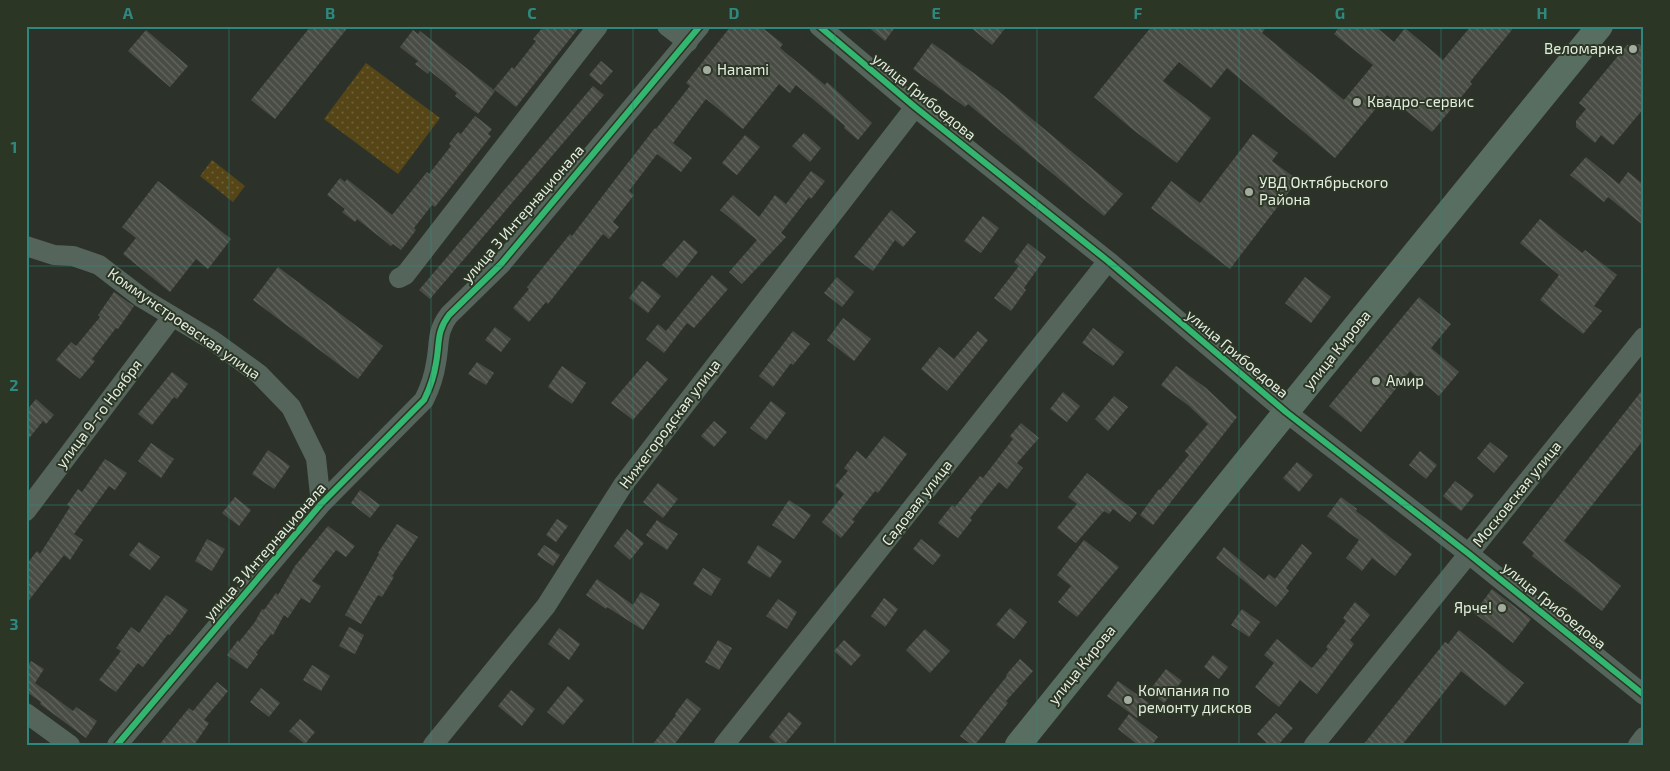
<svg xmlns="http://www.w3.org/2000/svg" width="1670" height="771" viewBox="0 0 1670 771" font-family="'Exo 2',sans-serif">
<style>
.grass{fill:url(#grass-dots)}
.building{fill:url(#building-back-hatch)}
.lines{fill:none;stroke-linecap:round;stroke-linejoin:round}
.minor{stroke:#56655c;stroke-width:20}
.major{stroke:#576e61;stroke-width:26}
.cycleway-casing{stroke:#2b3625;stroke-width:9}
.cycleway{stroke:#33b770;stroke-width:6}
.grid{fill:none;stroke:#2f887f;stroke-width:1;stroke-opacity:0.55}
.poi-dot{fill:#a4aba1;stroke:#2b3625;stroke-width:2}
.labels{text-anchor:middle;stroke-width:4;stroke-linejoin:round;paint-order:stroke}
.poi-label{font-size:15px;fill:#e5ece2;stroke:#2b3625;text-anchor:start}
.street-label{font-size:15px;fill:#e5ece2;stroke:#2b3625}
.neatline{fill:none;stroke:#2f887f;stroke-width:2}
.grid-label{font-size:16px;text-anchor:middle;font-weight:bold;fill:#2f887f}
</style>
<defs>
<pattern id="grass-dots" width="8" height="8" patternUnits="userSpaceOnUse" patternTransform="scale(1.25)"><rect width="8" height="8" fill="#564617"/><path d="M2 2h.1M6 6h.1" fill="none" stroke="#6e6138" stroke-width="1.8" stroke-linecap="round"/></pattern>
<pattern id="building-back-hatch" width="6" height="6" patternUnits="userSpaceOnUse" patternTransform="scale(1.25)"><rect width="6" height="6" fill="#494c44"/><path d="M-1 5l2 2M0 0l6 6M5-1l2 2" fill="none" stroke="#63665f"/></pattern>
</defs>
<rect width="100%" height="100%" fill="#2c3229"/>
<path class="grass" d="M366 63 440 118 398 174 324 119Z
M212 160 245 186 233 202 200 176Z"/>
<path class="building" d="M311 26H349L275 119 251 100Z
M544 26H580L516 107 494 89 512 67 514 69 536 41 533 39Z
M731 26H760L783 44 780 48 825 85 827 82 872 123 858 140 844 128 845 126 796 85 790 93 779 84 743 129 706 99 673 143 692 158 681 172 657 154 629 191 634 195 613 222 619 227 609 239 603 234 548 304 546 302 529 322 513 308 529 289 527 287 570 234 572 236 627 164 655 128 656 129 690 86 686 83Z
M867 26H896L885 41Z
M969 26H1007L992 45Z
M1152 26H1267L1262 33 1344 100 1373 65 1334 34 1340 26H1375L1394 42 1405 28 1443 60 1471 26H1515L1470 82 1472 84 1432 132 1387 95 1335 158 1227 68 1211 88 1179 62 1163 81 1211 118 1177 163 1132 129 1094 97Z
M146 30 188 66 170 87 128 51Z
M413 30 418 34 420 31 495 91 478 114 455 96 457 93 430 71 428 74 415 64 418 61 400 47Z
M932 43 997 90 1123 194 1104 216 968 104 965 107 913 69Z
M1639 44 1644 48V108L1613 145 1601 135 1595 143 1576 127V121L1586 109 1579 103 1627 45Z
M601 61 613 71 601 85 589 75Z
M593 86 604 95 430 299 419 290Z
M475 116 492 129 488 134 491 136 435 207 432 205 414 228 416 230 401 250 393 244 391 246 357 219 355 222 342 212 345 209 327 195 340 178 345 182 347 179 392 215 427 172 429 174 451 146 449 144 458 132 461 134Z
M804 133 821 148 810 162 792 146Z
M1253 134 1278 153 1272 161 1298 180 1230 269 1151 208 1171 181 1200 203Z
M745 135 760 147 737 175 722 163Z
M1586 157 1619 184 1628 172 1644 185V226L1608 197 1604 202 1570 175Z
M811 171 825 181 811 199 809 197 781 233 786 237 742 284 729 272 757 240 720 210 733 195 759 217 775 195 786 204Z
M158 181 231 239 208 269 196 259 170 292 123 254 136 238 122 227Z
M891 210 916 232 903 247 895 240 873 271 854 257Z
M983 216 999 228 981 253 964 241Z
M1540 219 1582 253 1585 250 1617 275 1594 306 1602 311 1583 334 1540 300 1559 275 1520 243Z
M684 240 698 252 677 278 662 265Z
M1028 243 1046 257 1024 288 1026 290 1011 311 994 298 1019 266 1014 262Z
M278 267 383 346 358 379 253 300Z
M712 275 728 289 694 328 687 323 664 353 646 339 658 324 666 331Z
M837 277 854 292 842 307 824 293Z
M1305 277 1331 297 1311 323 1285 303Z
M642 281 661 296 648 313 629 298Z
M114 292 134 306 118 329 116 328 92 359 95 361 80 379 56 360 71 342 76 346 100 317 98 315Z
M1419 297 1451 324 1431 348 1459 372 1439 396 1410 371 1361 432 1329 406Z
M843 318 871 339 854 361 827 340Z
M495 327 511 339 501 352 485 340Z
M1093 328 1124 352 1113 366 1082 343Z
M793 331 810 344 793 365 791 363 773 387 759 376Z
M978 331 988 340 947 391 921 369 939 347 954 359Z
M647 361 668 379 633 420 611 403Z
M477 362 494 373 486 385 468 374Z
M562 366 586 383 572 404 548 387Z
M1176 366 1206 388 1237 417 1153 525 1140 515 1159 489 1160 490 1189 455 1185 451 1208 424 1189 406 1161 385Z
M172 372 188 384 177 399 174 397 152 425 138 414Z
M1644 388V439L1564 541 1621 586 1602 611 1532 556 1534 553 1522 543Z
M1063 392 1080 406 1067 422 1050 409Z
M1114 396 1128 407 1108 431 1095 419Z
M36 399 54 415 46 424 43 421 26 442V411Z
M771 401 786 413 766 440 750 428Z
M714 421 727 432 714 447 701 436Z
M1021 423 1039 438 1017 463 1023 468 1007 489 999 482 970 518 972 520 958 538 938 523 952 505 955 507 980 476 983 478 1013 439 1010 436Z
M884 436 907 454 878 493 875 491 852 520 855 521 841 538 822 522 844 494 835 486 848 471 844 468 857 451 866 459Z
M1490 442 1508 456 1494 473 1477 458Z
M151 443 174 459 161 478 138 461Z
M268 450 290 466 274 489 252 474Z
M1420 451 1437 465 1426 479 1409 465Z
M105 459 127 473 115 490 109 486 74 534 83 540 70 560 64 555 26 604V565L37 551 40 554 70 507 67 505 78 489 82 492Z
M1297 462 1313 475 1299 492 1283 478Z
M1087 473 1137 513 1130 522 1113 509 1109 514 1104 511 1076 543 1057 528 1077 504 1068 497Z
M1455 481 1474 495 1461 511 1443 496Z
M658 483 678 499 663 518 643 502Z
M360 490 380 505 370 518 351 503Z
M235 497 251 510 239 526 222 513Z
M1341 497 1357 509 1356 511 1412 554 1395 576 1372 558 1362 571 1346 558 1359 540 1327 516Z
M789 500 811 515 794 539 772 525Z
M557 519 568 526 556 542 546 535Z
M657 520 678 534 667 550 646 535Z
M397 524 418 537 392 576 394 577 382 597 378 595 361 624 345 615 379 554 378 553Z
M328 526 355 546 346 557 336 550 312 581 321 586 310 603 301 598 288 618 284 615 273 635 271 634 256 653 258 654 247 669 227 655 238 640 239 642 255 622 262 609 264 610 276 593 278 595 295 566Z
M627 529 644 543 630 560 614 546Z
M207 539 225 549 212 571 195 561Z
M921 539 941 555 933 565 913 549Z
M1084 540 1119 567 1077 617 1058 602 1071 586 1057 575Z
M139 542 160 557 150 570 129 555Z
M1302 544 1312 553 1286 588 1289 591 1276 607 1216 558 1224 547 1264 580 1269 574 1275 579Z
M544 545 560 555 553 566 537 555Z
M758 545 782 561 770 578 747 563Z
M703 568 721 579 711 596 693 584Z
M597 579 633 605 641 592 660 604 643 630 607 607 606 609 586 595Z
M1492 589 1531 619 1513 643 1474 613Z
M166 595 188 610 170 635 168 634 143 667 138 663 116 692 99 680 121 651 116 648 131 627 139 633Z
M884 598 898 609 885 627 871 616Z
M778 599 797 612 787 629 766 616Z
M1355 602 1370 615 1350 640 1354 644 1317 694 1300 680 1279 707 1255 687 1274 663 1264 655 1277 639 1312 668 1328 649 1326 647 1346 621 1343 618Z
M1010 608 1027 622 1014 639 996 625Z
M1242 609 1260 622 1249 637 1231 625Z
M349 627 364 635 355 654 339 646Z
M559 628 580 644 569 660 548 644Z
M925 629 950 651 930 673 906 650Z
M1459 630 1524 683 1505 706 1461 671 1402 745H1363L1445 642 1448 644Z
M718 640 732 648 719 670 705 662Z
M844 640 861 655 851 666 834 651Z
M1213 655 1228 667 1219 679 1204 667Z
M1020 659 1033 671 1006 701 1008 703 975 745H972L960 736 982 707 1007 676 1006 675Z
M31 661 44 669 35 683 73 711 76 707 97 721 86 738 40 704 41 702 28 693 26 695V668Z
M312 665 330 676 321 691 303 680Z
M1166 669 1182 681 1164 703 1149 691Z
M1118 681 1149 703 1137 718 1107 696Z
M217 682 228 691 204 720 209 723 194 745H159L189 708 193 711Z
M568 686 584 700 563 725 547 712Z
M261 688 280 703 269 717 250 702Z
M511 690 535 709 522 726 498 706Z
M687 698 701 709 674 745H652L676 715 675 714Z
M789 712 802 723 784 745H778L769 737Z
M1276 713 1293 728 1278 745H1269L1257 734Z
M1129 714 1158 737 1152 745H1138L1118 729Z
M300 719 315 732 305 744 289 731Z"/>
<g class="lines">
<path class="minor" d="M667 26 688 42
M819 26 915 107 1108 261 1286 412 1469 554 1644 695
M26 246 54 255 73 256 99 265 142 298 212 340 259 374 291 407 316 458 321 504
M399 278 405 275 598 26
M26 511 172 317
M26 713 70 745
M117 745 321 504 424 400C430 388 434 377 436 363 440 343 436 332 449 315L501 264 700 26
M433 745 546 606 623 485 915 107
M724 745 1108 261
M1314 745 1644 337
M1638 745 1644 737"/>
<path class="major" d="M1018 745 1286 412 1600 26"/>
<defs>
<path id="cycleway" d="M819 26 915 107 1108 261 1286 412 1469 554 1644 695
M117 745 321 504 424 400C430 388 434 377 436 363 440 343 436 332 449 315L501 264 700 26"/>
</defs>
<use href="#cycleway" class="cycleway-casing"/>
<use href="#cycleway" class="cycleway"/>
</g>
<path class="grid" d="M229 26V745M431 26V745M633 26V745M835 26V745M1037 26V745M1239 26V745M1441 26V745M26 266H1644M26 505H1644"/>
<g class="poi-dot">
<circle cx="1633" cy="49" r="5"/>
<circle cx="707" cy="70" r="5"/>
<circle cx="1357" cy="102" r="5"/>
<circle cx="1249" cy="192" r="5"/>
<circle cx="1376" cy="381" r="5"/>
<circle cx="1502" cy="608" r="5"/>
<circle cx="1128" cy="700" r="5"/>
</g>
<g class="labels">
<g class="poi-label">
<text x="1623" y="54" text-anchor="end">Веломарка</text>
<text x="717" y="75">Hanami</text>
<text x="1367" y="107">Квадро-сервис</text>
<text x="1259" y="188">УВД Октябрьского<tspan x="1259" dy="17">Района</tspan></text>
<text x="1386" y="386">Амир</text>
<text x="1492" y="613" text-anchor="end">Ярче!</text>
<text x="1138" y="696">Компания по<tspan x="1138" dy="17">ремонту дисков</tspan></text>
</g>
<g class="street-label">
<text transform="translate(924 97) rotate(39)" y="5">улица Грибоедова</text>
<text transform="translate(523 214) rotate(-49)" y="5">улица 3 Интернационала</text>
<text transform="translate(184 324) rotate(35)" y="5">Коммунстроевская улица</text>
<text transform="translate(1337 350) rotate(-51)" y="5">улица Кирова</text>
<text transform="translate(1237 354) rotate(40)" y="5">улица Грибоедова</text>
<text transform="translate(99 414) rotate(-53)" y="5">улица 9-го Ноября</text>
<text transform="translate(670 424) rotate(-53)" y="5">Нижегородская улица</text>
<text transform="translate(1517 494) rotate(-51)" y="5">Московская улица</text>
<text transform="translate(917 503) rotate(-52)" y="5">Садовая улица</text>
<text transform="translate(265 552) rotate(-49)" y="5">улица 3 Интернационала</text>
<text transform="translate(1554 606) rotate(39)" y="5">улица Грибоедова</text>
<text transform="translate(1082 665) rotate(-51)" y="5">улица Кирова</text>
</g>
</g>
<rect width="1670" height="771" fill="none" stroke="#2b3625" stroke-width="55"/>
<rect x="28" y="28" width="1614" height="716" class="neatline"/>
<g class="grid-label">
<text x="128" y="19">A</text>
<text x="330" y="19">B</text>
<text x="532" y="19">C</text>
<text x="734" y="19">D</text>
<text x="936" y="19">E</text>
<text x="1138" y="19">F</text>
<text x="1340" y="19">G</text>
<text x="1542" y="19">H</text>
<text x="14" y="153">1</text>
<text x="14" y="391">2</text>
<text x="14" y="630">3</text>
</g>
</svg>
